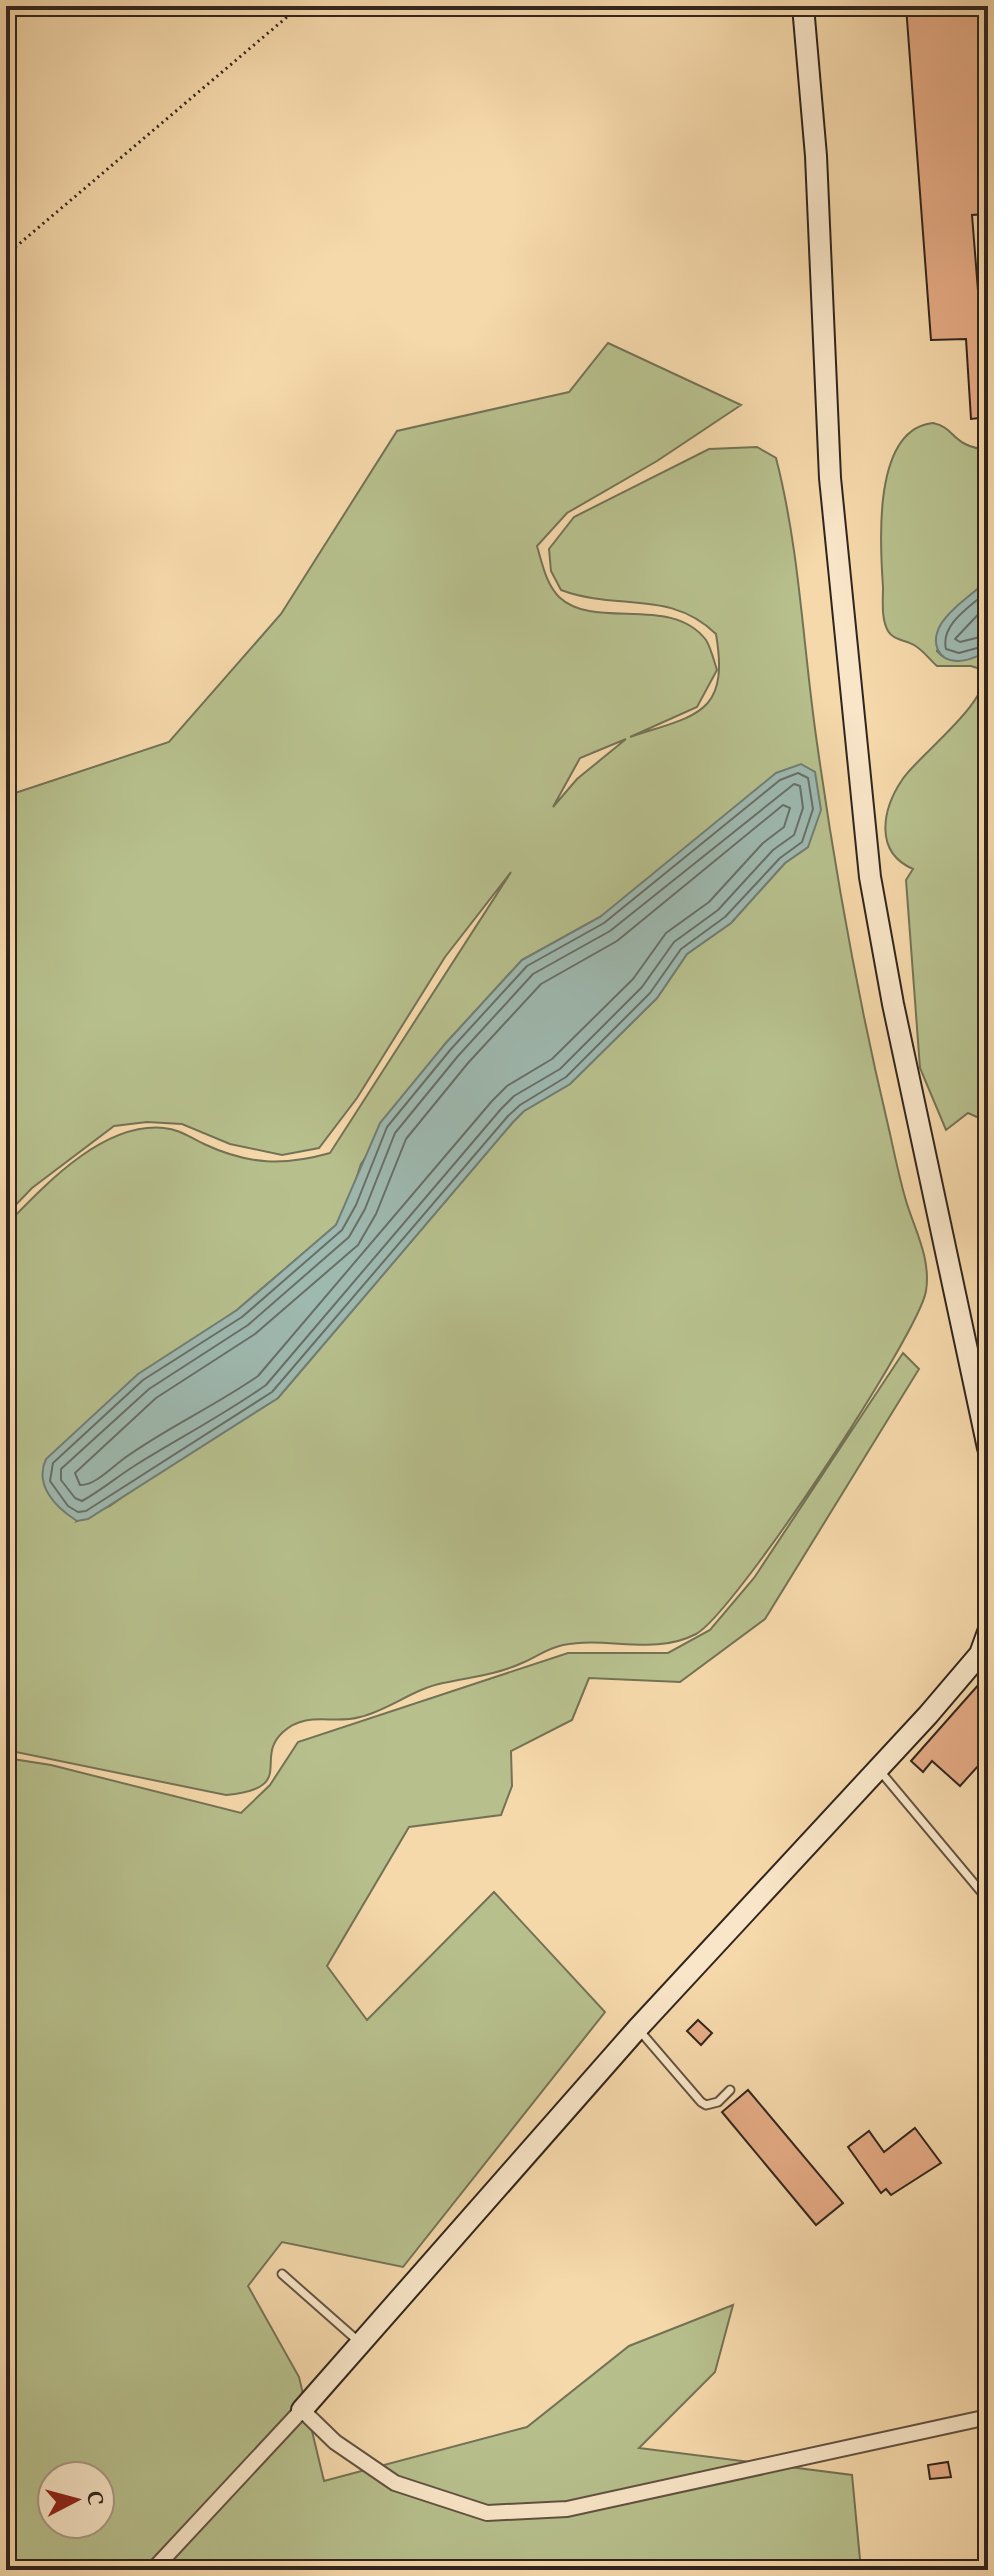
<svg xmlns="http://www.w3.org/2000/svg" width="994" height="2576" viewBox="0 0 994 2576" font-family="Vollkorn,serif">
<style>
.green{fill:#b7c08d;stroke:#747256;stroke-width:2;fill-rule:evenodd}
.water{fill:#9eb9b0;stroke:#727e76;stroke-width:2}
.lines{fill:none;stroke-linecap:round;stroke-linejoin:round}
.shore{stroke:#686f67;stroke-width:2}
.building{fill:#e7ad87;stroke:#31251e;stroke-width:2}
.lane-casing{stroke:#625241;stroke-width:11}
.street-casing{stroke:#625241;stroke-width:18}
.secondary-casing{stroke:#31251e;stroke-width:24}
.path{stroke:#31251e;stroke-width:3;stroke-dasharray:2 4;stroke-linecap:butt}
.lane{stroke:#f9e6c8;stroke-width:7}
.street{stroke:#f9e6c8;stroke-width:14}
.secondary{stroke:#f9e6c8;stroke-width:20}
</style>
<rect width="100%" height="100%" fill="#f6d9ab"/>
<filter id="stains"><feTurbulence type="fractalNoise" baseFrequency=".0025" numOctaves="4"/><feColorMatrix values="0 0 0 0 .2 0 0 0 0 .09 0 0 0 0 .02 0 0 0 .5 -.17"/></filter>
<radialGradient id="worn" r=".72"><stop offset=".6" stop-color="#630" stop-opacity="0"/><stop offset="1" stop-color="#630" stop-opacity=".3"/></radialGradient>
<path class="green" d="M608 343 741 405 657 461 567 513 537 546C542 563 546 584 559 597 595 631 671 594 706 640 711 648 714 661 717 670L697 707 630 737C695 715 730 716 716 634 670 589 617 611 561 590L551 571 549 549 574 517 709 449 757 447 776 458C800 551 803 648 817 743 835 871 858 999 888 1125 894 1151 899 1178 907 1204 916 1232 931 1260 926 1291 919 1334 734 1614 696 1634 654 1656 608 1636 563 1645 548 1648 536 1657 522 1663 496 1675 470 1677 443 1683 413 1689 389 1710 360 1717 333 1725 307 1710 283 1732 253 1759 298 1788 226 1795L6 1750V1225C45 1185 103 1122 164 1128 179 1129 191 1138 204 1144 249 1165 284 1166 330 1153L511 872 445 957 357 1098 319 1148 282 1155 230 1144 182 1124 147 1122 114 1126 32 1188 6 1215V796L169 742 281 614 397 431 569 392ZM626 739 577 779 553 807 580 758ZM808 847 785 863 731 923 687 954 657 998 570 1084 524 1111 513 1122 278 1398 146 1480 110 1506 77 1521 193 1341 237 1310 336 1225 349 1201 361 1164 445 1044 522 960 600 917Z
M933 423C957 428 950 446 988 450V580L957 607 937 651C951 668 970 658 988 652V1122L968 1113 946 1130 920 1068 906 880 913 869C874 852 882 810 902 780 917 756 994 700 983 670L971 666H937C929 659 924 651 914 645 905 640 893 640 888 631 881 619 883 600 883 587 880 545 872 429 933 423Z
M903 1353 919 1369 765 1619 680 1682 589 1678 572 1720 511 1751 512 1786 501 1815 409 1827 327 1966 367 2020 494 1892 605 2012 403 2267 282 2242 248 2286 299 2377 324 2481 527 2427 629 2346 733 2305 715 2372 639 2448 852 2475 861 2570H6V1758L51 1765 241 1813 270 1785 298 1742 568 1653H668L710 1630 754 1578ZM52 2476H100V2524H52Z"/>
<path class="water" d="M988 580V652C979 655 967 662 957 661 936 660 931 641 941 624 952 607 973 594 988 580Z
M801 764 815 772 821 810 808 847 785 863 731 923 687 954 657 998 570 1084 524 1111 513 1122 278 1398 88 1519 77 1521C55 1507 34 1485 46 1459L138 1374 237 1310 336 1225 380 1123 445 1044 522 960 600 917 776 773Z"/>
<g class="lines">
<path class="shore" d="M988 591C971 606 940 624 946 649L959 653 988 645
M988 604 955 639 960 642 988 635
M798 773 808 778 813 809 802 842 780 858 725 917 681 949 650 993 566 1077 520 1105 508 1116 272 1392 86 1511 78 1512 68 1506 50 1481 53 1463 143 1380 242 1317 342 1230 356 1205 387 1127 451 1049 527 966 604 923 780 780Z
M794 784 800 786 803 808 794 835 773 850 718 910 674 942 642 987 560 1069 514 1096 501 1109 266 1385C225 1414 181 1437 139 1463 119 1475 102 1490 82 1501L75 1498 61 1480V1469L149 1389 248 1325 349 1237 365 1209 395 1133 458 1056 533 974 610 931Z
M783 805 790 808 784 827 763 843 709 902 666 933 633 979 552 1059 507 1086 492 1101 258 1376C215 1406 168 1427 126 1457 113 1466 95 1486 80 1485L75 1473 156 1398 255 1334 358 1245 376 1214 406 1139 468 1063 541 984 617 941Z"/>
</g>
<path class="building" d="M906 6H988V214L972 215 988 417 971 419 966 339 931 340Z
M988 1674V1755L960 1786 932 1761 923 1772 911 1761Z
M698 2020 712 2033 701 2045 687 2031Z
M748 2090 843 2203 816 2225 722 2112Z
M915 2128 941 2163 891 2195 886 2189 881 2193 848 2147 869 2131 884 2152Z
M948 2462 951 2477 930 2479 928 2465Z"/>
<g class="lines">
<defs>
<path id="lane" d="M296 9 299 6
M880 1771 988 1900
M639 2030 701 2102 706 2105 718 2102 730 2090
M282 2274 358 2341
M986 2418 988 2434"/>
<path id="street" d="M153 2570 302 2410 335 2442 395 2483 487 2513 567 2509 988 2417"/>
<path id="secondary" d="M803 6 816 156 830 478 870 877 893 1004 988 1448
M302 2410 637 2029 928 1715 980 1654 988 1632"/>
</defs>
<use href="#lane" class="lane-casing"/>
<use href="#street" class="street-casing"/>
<use href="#secondary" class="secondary-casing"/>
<path class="path" d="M6 255 287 17"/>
<use href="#lane" class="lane"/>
<use href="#street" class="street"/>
<use href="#secondary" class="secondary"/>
</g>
<rect width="994" height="2576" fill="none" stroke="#f6d9ab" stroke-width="32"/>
<rect x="8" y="8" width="978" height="2560" fill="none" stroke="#31251e" stroke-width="4"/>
<rect x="16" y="16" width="962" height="2544" fill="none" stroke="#31251e" stroke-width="2"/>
<g transform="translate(76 2500) rotate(84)"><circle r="38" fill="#f9e6c8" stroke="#a99984" stroke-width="2"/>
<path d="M0-6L14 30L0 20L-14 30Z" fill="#8f2418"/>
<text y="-12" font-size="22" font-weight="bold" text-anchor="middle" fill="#31251e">С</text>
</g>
<rect width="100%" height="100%" filter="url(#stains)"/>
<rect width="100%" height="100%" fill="url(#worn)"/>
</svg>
